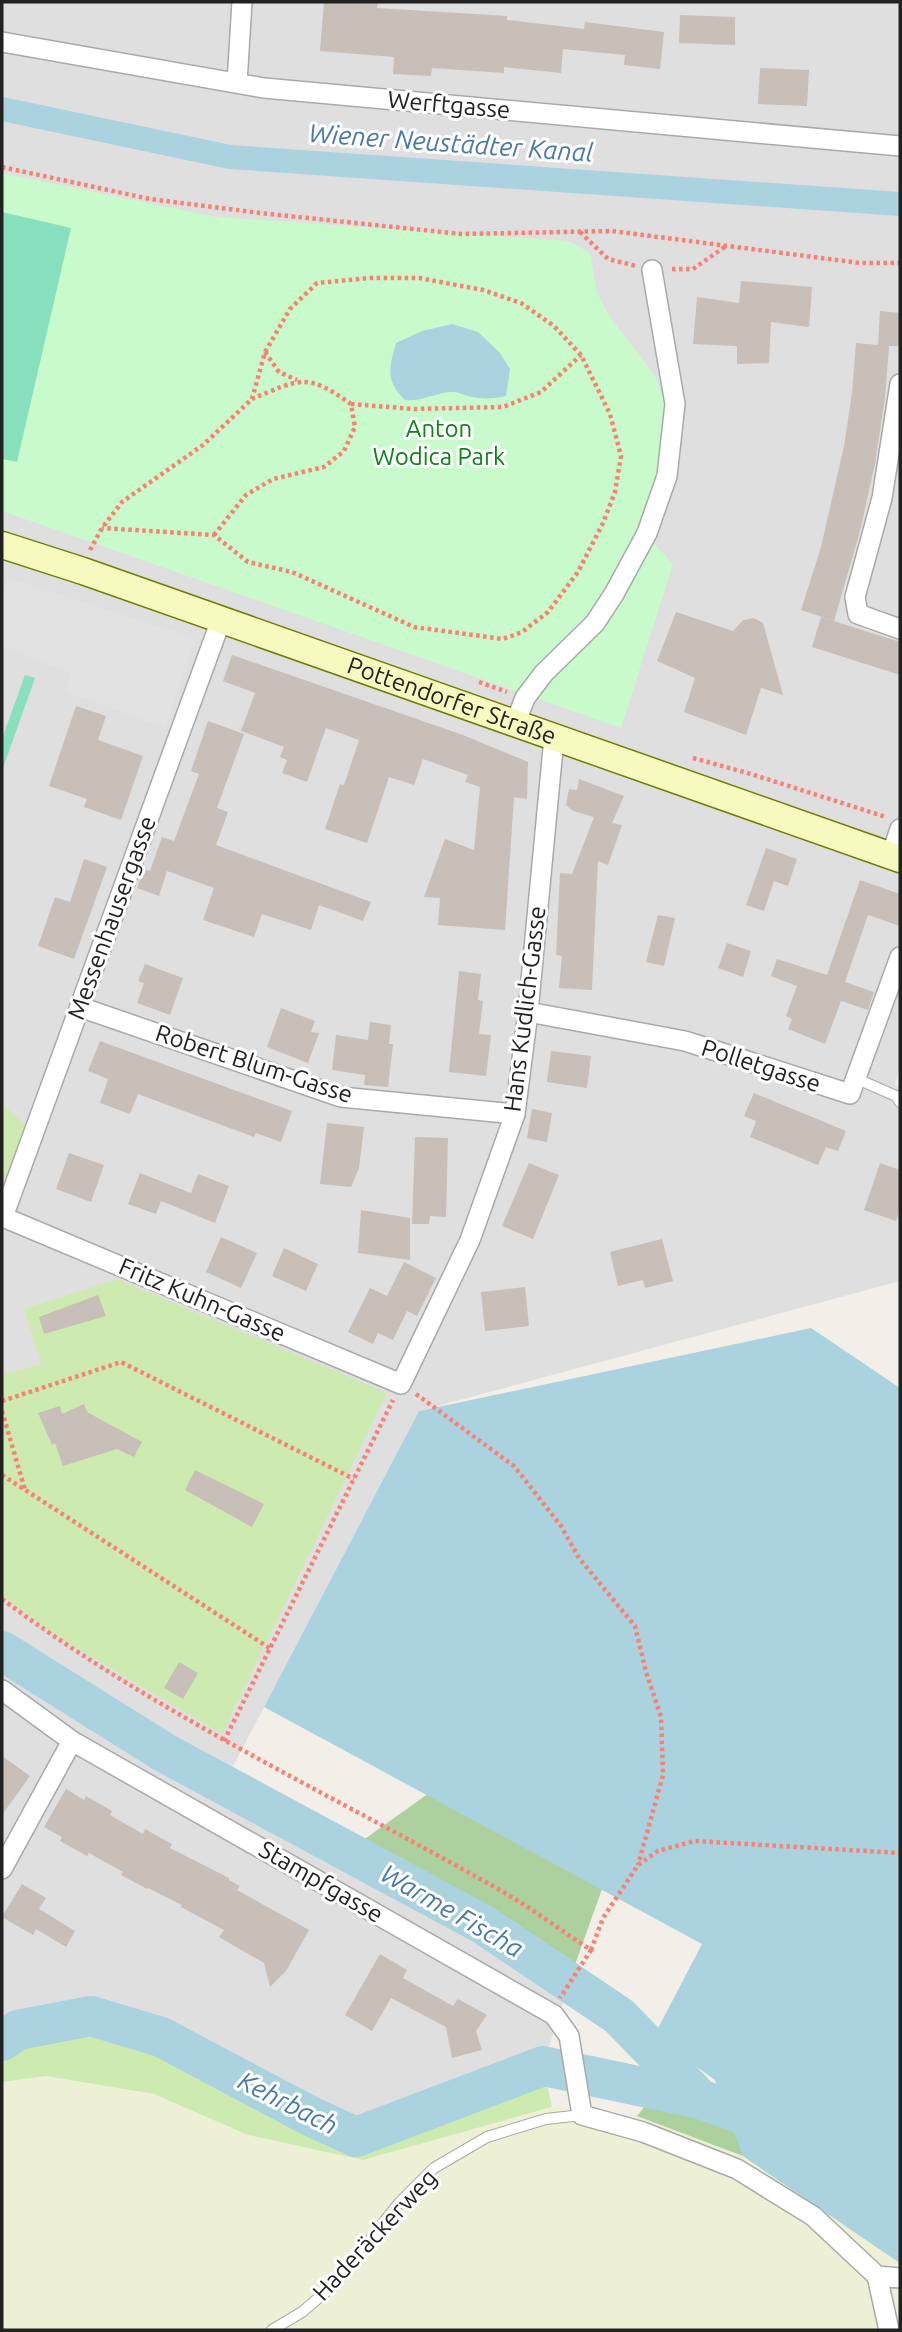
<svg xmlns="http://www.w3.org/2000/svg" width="902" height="2332" viewBox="0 0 902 2332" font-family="Ubuntu,sans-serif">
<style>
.residential{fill:#e0dfdf}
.farmland{fill:#eef0d5}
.grass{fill:#cdebb0}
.forest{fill:#add19e}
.park{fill:#c8facc}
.pitch{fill:#88e0be}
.parking{fill:#e2e2e2}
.water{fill:#aad3df}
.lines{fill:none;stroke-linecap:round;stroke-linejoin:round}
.canal{stroke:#aad3df;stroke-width:24}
.river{stroke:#aad3df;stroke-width:40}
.building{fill:#c7bfb8}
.lane-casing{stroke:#a9a9a9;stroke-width:12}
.street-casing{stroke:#a9a9a9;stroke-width:22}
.secondary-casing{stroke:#707d05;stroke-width:29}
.path{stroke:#fa8072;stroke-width:4.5;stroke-dasharray:3.5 3.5;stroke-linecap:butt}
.lane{stroke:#fff;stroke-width:10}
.street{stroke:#fff;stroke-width:19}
.secondary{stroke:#f7fabf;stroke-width:26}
.labels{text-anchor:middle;stroke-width:6;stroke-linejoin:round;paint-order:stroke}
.street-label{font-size:24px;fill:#222;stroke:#fff}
.park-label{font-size:24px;fill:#0c8416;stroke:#fff}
.water-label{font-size:26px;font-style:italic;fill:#4a7aab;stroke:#fff}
</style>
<rect width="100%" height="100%" fill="#f2efe9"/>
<path class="residential" d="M2 2H900V1067L895 1084 900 1091V1281L419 1411 230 1772 499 1920 571 1976 543 2066 356 2137 161 2037 91 2016 18 2030 2 2041Z"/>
<path class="farmland" d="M46 2076 154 2094 248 2135 363 2160 552 2107 637 2116 743 2156 900 2263V2330H2V2082Z"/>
<path class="grass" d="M2 1103 25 1125 2 1185Z
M117 1279 387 1393 222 1734 58 1637 2 1596V1370L8 1373 41 1364 24 1309Z
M91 2016 161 2037 312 2117 356 2137 543 2066 552 2107 363 2160 248 2135 154 2094 46 2076 2 2082V2041L18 2030Z"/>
<path class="forest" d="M439 1786 616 1850 571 1976 499 1920 359 1843Z
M648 2102 702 2106 839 2157 900 2263 743 2156 637 2116Z"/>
<path class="park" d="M2 173 216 217 569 241 590 253 597 293 610 317 655 376 667 407 660 474 640 530 673 564 621 728 2 511Z"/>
<path class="pitch" d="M2 212 71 228 17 462 2 459Z
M25 675 35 678 2 771V739Z"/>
<path class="parking" d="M9 578 195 638 166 728 66 692 72 674 2 647V600Z"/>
<path class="water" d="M452 324 478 332 500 353 510 369 506 396C494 399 483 399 472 397 466 396 461 393 455 392 437 391 423 402 405 400 385 380 389 369 396 343L422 331Z
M811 1328 900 1388V2263L743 2156 715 2080 654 2036 702 1944 264 1707 419 1411Z"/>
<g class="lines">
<path class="canal" d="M2 109 230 157 900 204"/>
<path class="river" d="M2 1651 165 1753 484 1925 619 2016 700 2099 775 2126
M2 2041 18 2030 91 2016 161 2037 312 2117 356 2137 543 2066 700 2099"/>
</g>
<path class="building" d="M324 2H378L377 8 507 16V20L584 29 585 22 664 32 660 69 624 65 625 55 563 49 561 73 504 67V73L432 68 431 76 393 74 394 57 320 51Z
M680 15 735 17V45L679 43Z
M760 68 809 70 807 106 758 104Z
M741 281 812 287 809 327 771 322 769 363 737 364V346L693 344 697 297 739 303Z
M880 311 900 313V346H889L885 398 875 464 860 531 834 621 801 610 821 547 844 446 852 393 856 343 878 345Z
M676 612 733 631 743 620 754 618 763 623 783 695 761 688 746 735 684 712 695 678 657 661Z
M821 617 900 642V675L812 647Z
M232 655 463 735 528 762 527 799 514 797 505 930 438 925 440 898 424 897 445 839 474 850 480 787 465 782 468 775 423 759 414 785 389 777 367 843 325 829 340 784 344 785 359 740 326 728 307 782 282 773 287 760 280 757 284 747 241 731 255 693 223 681Z
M76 706 106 716 98 740 143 756 121 820 84 807 87 799 49 786Z
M208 721 244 734 217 808 228 812 216 845 371 902 363 921 319 905 311 930 262 914 254 937 203 920 214 888 167 871 159 896 137 888 144 869 150 871 162 837 174 841 199 774 191 771Z
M579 779 624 796 612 823 622 825 608 865 598 861 592 990 559 988 562 956 556 955 560 873 572 874 594 817 573 811 566 805 569 789 577 790Z
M766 848 797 859 788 886 774 881 764 911 746 905Z
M84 859 107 867 74 959 38 946 55 897 70 902Z
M860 880 900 894V926L868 915 845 982 874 992 868 1010 841 1001 825 1044 788 1029 792 1019 786 1016 797 986 771 976 777 959 827 975Z
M658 915 675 918 664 966 646 962Z
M727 943 751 951 743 977 718 968Z
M145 964 183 978 170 1015 137 1003 144 983 138 981Z
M459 971 481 974 478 1000 483 1001 479 1034 491 1035 486 1076 449 1072Z
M281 1008 315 1021 311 1032 319 1033 308 1063 267 1047Z
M370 1022 391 1025 389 1044H393L388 1087 364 1085 365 1075 332 1070 336 1035 368 1040Z
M100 1041 292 1111 281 1142 256 1133 254 1137 138 1094 130 1114 100 1103 108 1079 88 1071Z
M551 1051 591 1056 587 1088 547 1082Z
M754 1093 846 1131 838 1151 826 1147 818 1165 750 1137 756 1121 744 1116Z
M532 1109 552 1113 547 1142 527 1138Z
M327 1123 364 1127 359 1168 351 1187 320 1184Z
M415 1137 448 1138 446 1217 430 1216 429 1224H412Z
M69 1153 104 1165 91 1202 56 1189Z
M529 1163 559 1175 533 1239 502 1226Z
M880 1163 900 1170V1209L896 1221 864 1210Z
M140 1173 191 1193 198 1174 229 1186 215 1223 161 1201 156 1214 128 1204Z
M361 1210 410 1218V1260L358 1253Z
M221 1237 257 1253 241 1288 206 1272Z
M662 1239 673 1281 645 1288 643 1280 618 1286 610 1252Z
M284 1248 318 1264 306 1291 272 1276Z
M404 1262 436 1278 417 1316 407 1311 393 1340 378 1333 373 1344 348 1332 370 1288 387 1296Z
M525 1287 529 1326 485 1331 481 1292Z
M98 1295 106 1316 44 1334 39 1317Z
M84 1404 87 1412 142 1442 134 1457 117 1449 63 1466 55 1443 52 1445 38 1413 60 1406 62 1414Z
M195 1470 264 1504 252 1527 185 1490Z
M179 1662 198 1673 183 1699 164 1688Z
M2 1756 30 1776 2 1815Z
M66 1789 84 1800 86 1796 112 1811 110 1815 143 1834 145 1829 172 1844 170 1848 229 1878V1880L240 1886 237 1890 309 1930 286 1971 270 1987 264 1963 219 1937 224 1930 181 1907 182 1905 148 1888 147 1889 121 1875 123 1872 89 1853 87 1856 60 1841 62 1837 44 1827Z
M22 1884 46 1898 39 1909 75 1931 66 1947 36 1929 33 1935 2 1917Z
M380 1954 407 1970 403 1978 453 2006 458 1999 487 2015 476 2031 482 2050 452 2058 446 2027 391 1998 372 2031 345 2015Z"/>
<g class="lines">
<defs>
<path id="lane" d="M855 1078 896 1096 900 1102
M272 2330 302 2312 335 2284 399 2203 434 2168 487 2137 546 2119 582 2115"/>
<path id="street" d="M2 42 264 88 900 146
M237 83 242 2
M900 384 882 498 855 597 858 614 900 629
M221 620 3 1217 401 1384 470 1240 515 1114 528 1012 554 738
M515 724 525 698 544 673 595 623 614 594 647 533 667 476 675 404 652 270
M891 856 900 829
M80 1007 341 1097 515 1114
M528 1012 685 1041 850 1094 900 957
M2 1690 72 1741 554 2015 569 2036 582 2115 643 2132 737 2169 813 2216 877 2276 889 2330
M2 1869 72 1741
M877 2276 900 2278"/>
<g id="secondary">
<path id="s1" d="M2 545 83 571 900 859"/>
</g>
</defs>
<use href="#lane" class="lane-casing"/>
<use href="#street" class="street-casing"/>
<use href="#secondary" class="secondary-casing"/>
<path class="path" d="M2 167 150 199 260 213 461 234 612 231 860 263H900
M580 232 608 259 636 266
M672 269H693L726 246
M265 352 279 372 297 380
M351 404 414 409 503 407 541 392 581 355
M214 535 246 495 273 479 324 467 344 451 355 427 351 404C306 372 300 379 252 399
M90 550 102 528 122 502 203 445 252 399 265 352 290 309 317 283 370 278H419L483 290 521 303 554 326 581 355 610 414 621 456 615 492 603 523 578 572 548 612 522 632 503 639 414 627 292 572 248 562 214 535 102 528
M479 682 507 692
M693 758 751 774 886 817
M416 1394 514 1466 561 1526 579 1558 635 1626 646 1672 661 1717 663 1775 638 1865
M2 1401 121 1362 354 1479
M2 1411 25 1490
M2 1475 271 1649
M2 1599C156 1714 331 1794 498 1889 530 1907 560 1930 591 1950L560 1998
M224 1741 393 1400
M591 1950 603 1918 638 1865 658 1851 695 1841 900 1853"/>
<use href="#lane" class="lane"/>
<use href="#street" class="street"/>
<use href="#secondary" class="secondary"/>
</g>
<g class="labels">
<g class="street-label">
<text transform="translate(449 105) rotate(5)" y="8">Werftgasse</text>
<text dy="8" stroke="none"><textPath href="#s1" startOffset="476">Pottendorfer Straße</textPath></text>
<text transform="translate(112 918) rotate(-70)" y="8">Messenhausergasse</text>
<text transform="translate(525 1009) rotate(-83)" y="8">Hans Kudlich-Gasse</text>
<text transform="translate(254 1064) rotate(18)" y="8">Robert Blum-Gasse</text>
<text transform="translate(761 1066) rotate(18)" y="8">Polletgasse</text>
<text transform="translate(202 1300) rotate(23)" y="8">Fritz Kuhn-Gasse</text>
<text transform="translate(321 1882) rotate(30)" y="8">Stampfgasse</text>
<text transform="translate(375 2235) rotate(-47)" y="8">Haderäckerweg</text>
</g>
<g class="park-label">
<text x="439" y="437">Anton<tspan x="439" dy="28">Wodica Park</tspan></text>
</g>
<g class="water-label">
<text transform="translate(451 143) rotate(4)" y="9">Wiener Neustädter Kanal</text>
<text transform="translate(452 1911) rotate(30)" y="9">Warme Fischa</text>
<text transform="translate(288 2103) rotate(27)" y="9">Kehrbach</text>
</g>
</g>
<rect width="902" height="2332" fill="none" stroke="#222222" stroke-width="7"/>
</svg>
